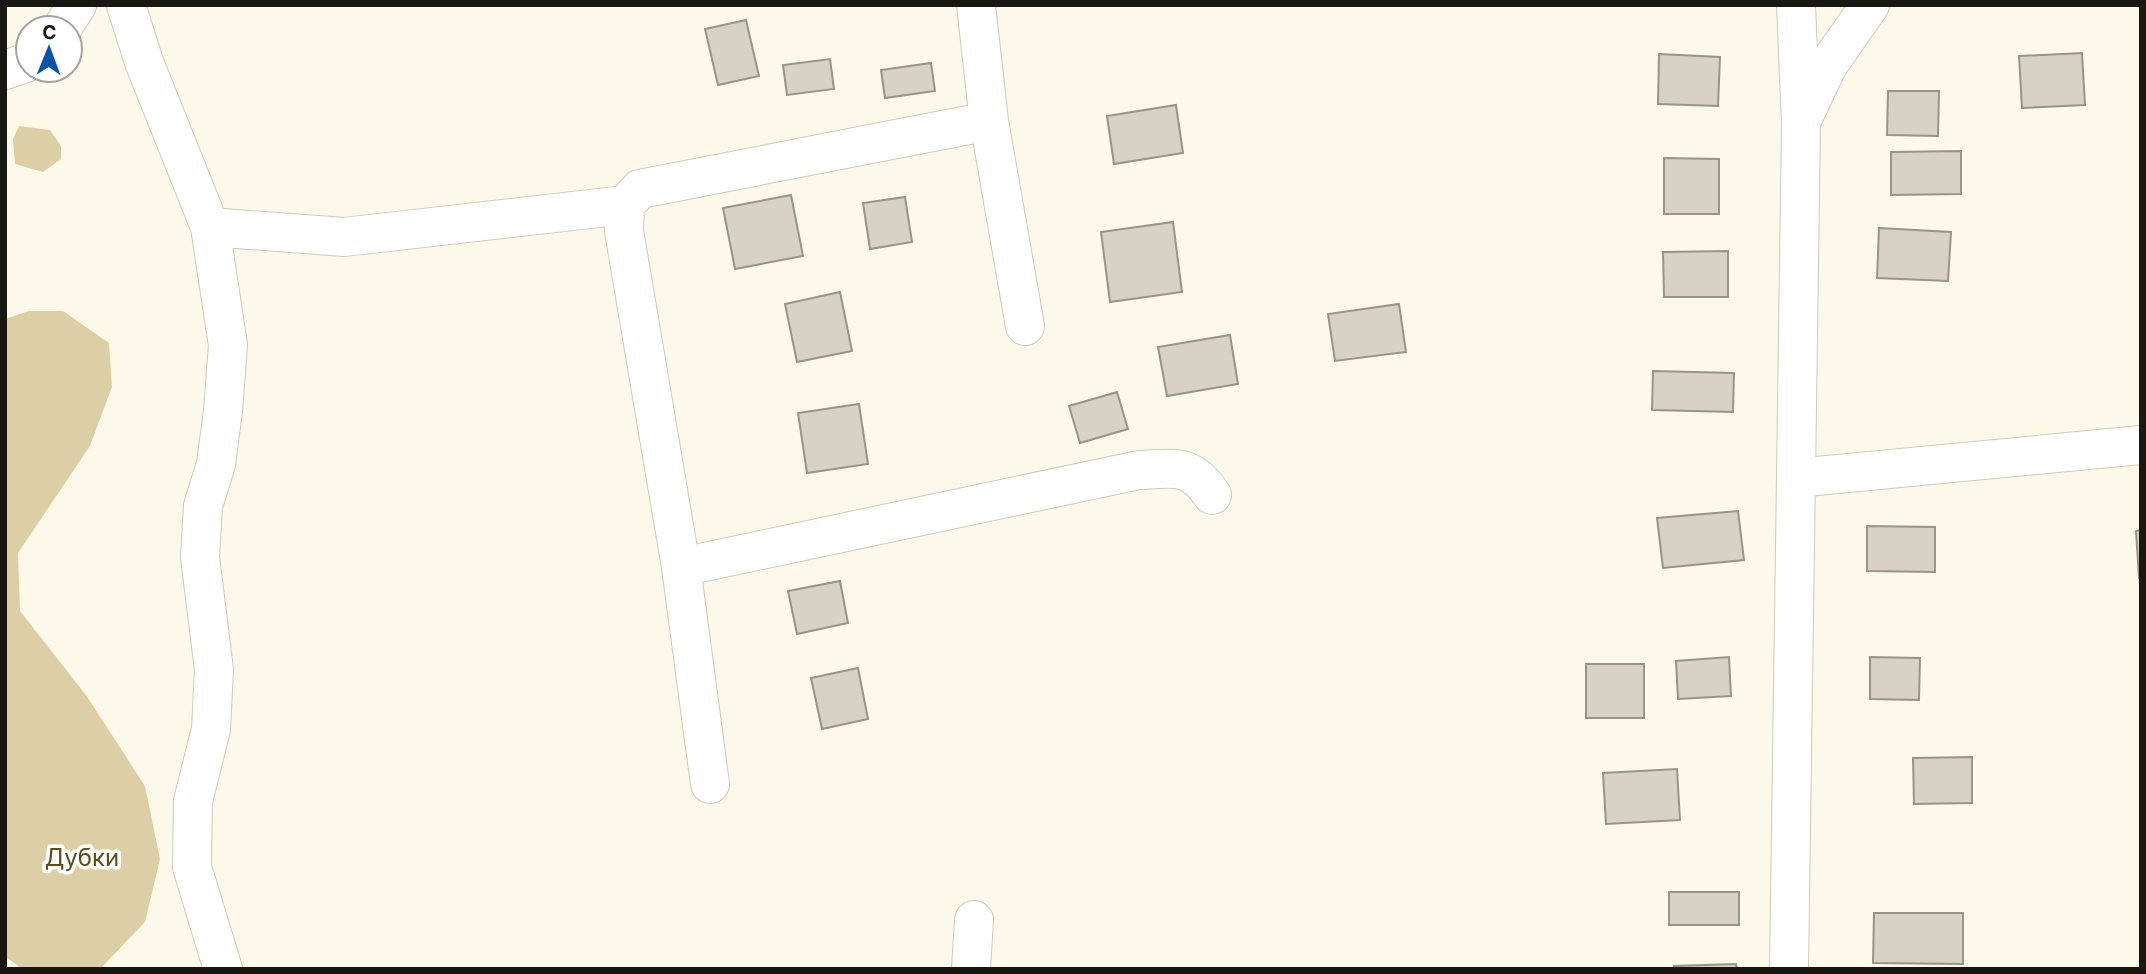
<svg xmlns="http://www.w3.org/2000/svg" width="2146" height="974" viewBox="0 0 2146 974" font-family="Inter,sans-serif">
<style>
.green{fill:#dccfa5}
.building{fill:#d7d2c4;stroke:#989486;stroke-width:2}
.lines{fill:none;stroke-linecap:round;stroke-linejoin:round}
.minor-casing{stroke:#cfcabc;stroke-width:40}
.minor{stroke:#fff;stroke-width:38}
.labels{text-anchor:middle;stroke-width:7;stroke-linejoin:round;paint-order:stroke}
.park-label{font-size:24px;fill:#5c4e1b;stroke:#fff}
</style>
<rect width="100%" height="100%" fill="#fdf9ea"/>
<path class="green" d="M19 126 50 130 61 146V159L43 172 15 164 13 139Z
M29 311H63L109 343 112 387 90 446 18 553 20 611 86 695 145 786 160 859 145 922 100 969H22L5 956V319Z"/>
<path class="building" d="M746 20 759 76 718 85 705 29Z
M2082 53 2085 105 2022 108 2019 56Z
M1659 54 1720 57 1718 106 1658 104Z
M830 59 834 89 787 95 783 65Z
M931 63 935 91 885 98 881 70Z
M1888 91H1939L1938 136 1887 135Z
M1176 105 1183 153 1114 164 1107 116Z
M1961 151V194L1891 195V152Z
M1664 158 1719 159V214H1664Z
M791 195 803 256 735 269 723 208Z
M905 197 912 242 870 249 863 203Z
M1173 222 1182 292 1110 302 1101 232Z
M1879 228 1951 232 1948 281 1877 278Z
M1728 251V297H1664L1663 252Z
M840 292 852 351 797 362 785 304Z
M1399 304 1406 352 1335 361 1328 314Z
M1230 335 1238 384 1167 396 1158 347Z
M1653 371 1734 373 1733 412 1652 410Z
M1117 392 1128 429 1080 443 1069 406Z
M859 404 868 464 807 473 798 413Z
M1738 511 1744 560 1663 568 1657 518Z
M1867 526 1935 527V572L1867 571Z
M2141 530V578H2139L2136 531Z
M840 581 848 623 797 634 788 591Z
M1729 657 1731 696 1678 699 1676 661Z
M1870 657 1920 658 1919 700 1870 699Z
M1586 664H1644V718H1586Z
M858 668 868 719 822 729 811 678Z
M1972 757V803L1914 804 1913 758Z
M1677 769 1680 820 1606 824 1603 773Z
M1669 892H1739V925H1669Z
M1874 913H1963V964L1873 963Z
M1736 964 1737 969H1675L1674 966Z"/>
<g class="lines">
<defs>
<path id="minor" d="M126 5 144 62 210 227 228 345 223 411 216 464 203 506 200 557 214 670 211 729 193 801 192 867 223 969
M976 5 989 121 1025 326
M62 28 77 5
M5 70 28 62
M1803 118 1828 65 1870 5
M210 227 344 237 625 205
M1796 478 2141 445
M681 567 1139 470C1174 469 1190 462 1212 495
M710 784 681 567 624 231 625 205 640 189 989 121
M971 969 974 920
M1789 969 1801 124 1796 5"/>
</defs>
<use href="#minor" class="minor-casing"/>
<use href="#minor" class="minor"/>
</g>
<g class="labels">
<g class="park-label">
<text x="82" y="866">Дубки</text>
</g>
</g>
<rect width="2146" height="974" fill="none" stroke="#181712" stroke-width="14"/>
<g transform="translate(49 49) rotate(1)"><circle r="33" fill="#ffffff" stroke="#a3a2a0" stroke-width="2"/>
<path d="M0-5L12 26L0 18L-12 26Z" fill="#0954a3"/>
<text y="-10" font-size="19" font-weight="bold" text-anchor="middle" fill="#181712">С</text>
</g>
</svg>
